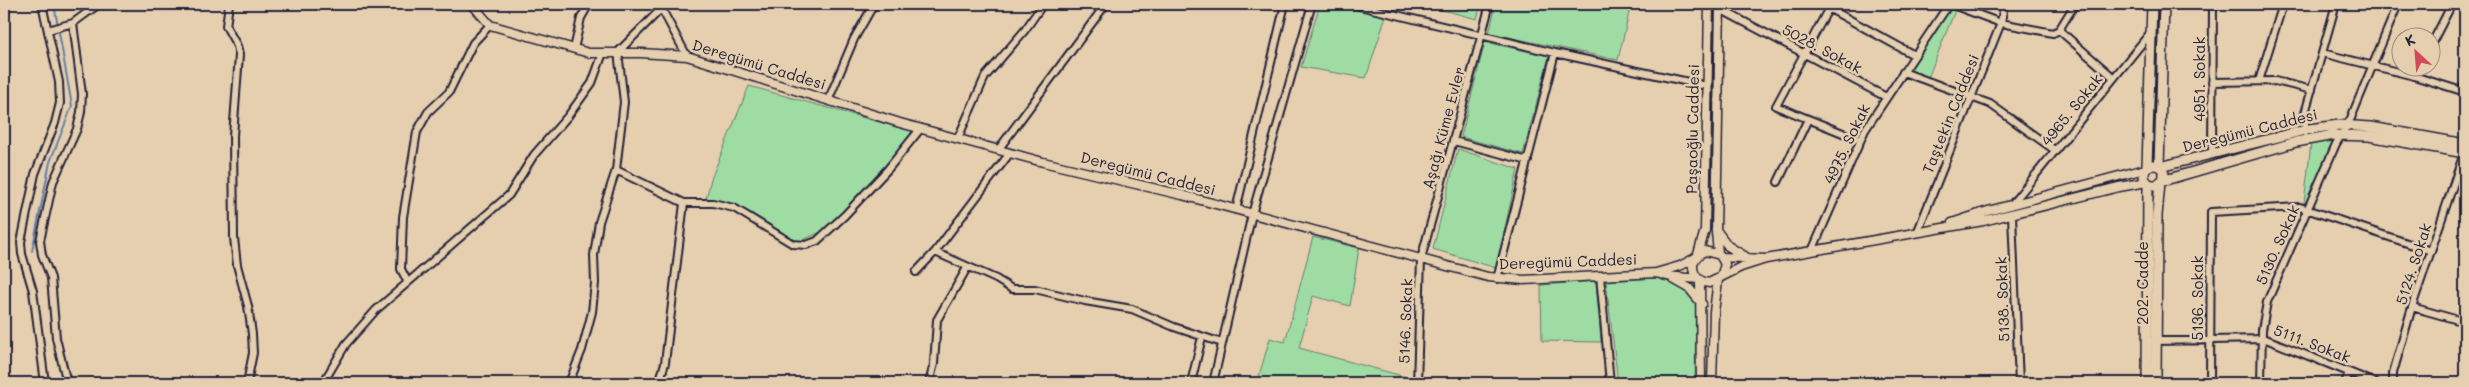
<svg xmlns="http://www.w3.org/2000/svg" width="2469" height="387" viewBox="0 0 2469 387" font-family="Mali,sans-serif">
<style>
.green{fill:#9fdca4;stroke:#607f70}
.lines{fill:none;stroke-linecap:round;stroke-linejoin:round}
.stream{stroke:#6383a6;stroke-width:2}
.minor-casing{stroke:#22223b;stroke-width:10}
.tertiary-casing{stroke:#22223b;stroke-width:11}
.secondary-casing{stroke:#22223b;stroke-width:12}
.minor{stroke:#e6cfaf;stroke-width:6}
.tertiary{stroke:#e6cfaf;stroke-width:8}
.secondary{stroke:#e6cfaf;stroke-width:9}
.labels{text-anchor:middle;stroke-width:5;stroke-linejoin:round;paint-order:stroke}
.street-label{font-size:15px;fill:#22223b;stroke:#e6cfaf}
</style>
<rect width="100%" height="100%" fill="#e6cfaf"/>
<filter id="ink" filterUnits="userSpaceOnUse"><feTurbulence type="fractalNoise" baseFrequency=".02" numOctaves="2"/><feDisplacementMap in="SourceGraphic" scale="10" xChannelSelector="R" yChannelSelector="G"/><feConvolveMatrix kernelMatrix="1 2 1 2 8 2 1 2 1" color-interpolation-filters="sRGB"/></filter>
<g filter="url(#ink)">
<path class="green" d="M1320 4H1333L1386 16 1366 78 1301 67Z
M1420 4H1481L1477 19Z
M1496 4H1631L1618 60 1489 33Z
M1950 5 1956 8 1928 78 1908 71Z
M1485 42 1549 56 1523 154 1461 137Z
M749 86 915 132 835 220 823 231 798 242 735 205 706 199 711 179Z
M2328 140H2333L2307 204 2304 203 2311 143Z
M1458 149 1518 169 1496 268 1433 249Z
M1313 237 1359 248 1350 306 1313 296 1299 348 1410 378V383H1257L1270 338 1285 342Z
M1657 278 1685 288 1696 298 1695 383H1618L1606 281Z
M1596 281 1601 342 1542 341 1541 285Z"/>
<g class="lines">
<path class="stream" d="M32 251 50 162 72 106 54 4"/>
<defs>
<path id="minor" d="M42 4 59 82 60 103 55 123 35 174 21 242 22 254 33 291 45 383
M229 4 226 26 237 46 239 55 233 136 234 238 237 265 248 306 252 334 253 353 247 383
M659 4 687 56
M1091 4 1102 9
M1351 4 1555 53 1497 279
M1821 4 1914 55
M1831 4 1776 106 1860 140
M1950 4 2001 23 2053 33 2059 30 2114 78
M1720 9 1886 97
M48 30 73 23 99 4
M2059 30 2075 4
M2432 43 2452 4
M574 49 581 18 589 4
M1555 53 1707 86
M2322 53 2414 76 2465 92
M1903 72 1990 104 2056 151
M2259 81 2283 4
M2212 82 2275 81 2312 90
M2462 90 2465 83
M828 101 854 39 874 4
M2305 133V113L2336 4
M958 138 985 77 1025 30 1043 4
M1454 141 1528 161
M998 150 1106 4
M2212 154 2213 4
M616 170 684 203H713L734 208 793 244 806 245 817 241 845 215 888 169 921 128
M1778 182 1808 119
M2012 204 2151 32
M1236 210 1285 4
M2012 215 2019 383
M1917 233 2001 23 2004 4
M1812 251 1865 130 1949 4
M935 252 996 279 1012 289H1035L1085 301 1132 309 1174 327 1222 343
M916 272 935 252 1010 153
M1600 276 1610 383
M407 281 401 269 403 217 417 132 428 112 449 92 473 43 490 25
M2412 307 2465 322
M2154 341 2266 339 2376 383
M67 383 56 338 51 278 42 255 40 241 53 182 77 129 81 112 82 94 73 23
M323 383 346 344 376 310 509 195 534 155 568 116 592 83 603 53
M569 383 582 350 592 312 595 283 594 255 599 222 616 170 624 102 618 52 662 8
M659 383 665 363 684 203
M929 383 934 364 937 320 967 268
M1191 383 1202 337
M1213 383 1252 214 1312 4
M1417 383 1421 259 1490 4
M2210 383 2211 212 2300 207 2431 251
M2261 383 2262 330 2267 302 2336 144 2351 118 2398 4
M2345 383 2349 372
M2393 383V373L2412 307 2464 153"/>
<path id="tertiary" d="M472 4 490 25 589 53H641L687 56 900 123 1043 162 1182 195 1488 277 1524 280 1656 273
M1952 223 1988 211 2145 169
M1716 230 1728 246 1746 257
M1718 253 1716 232 1720 4
M1698 254 1705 230 1709 4
M1695 258 1680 266 1656 273 1667 276 1698 279
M1766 259 1983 221 2119 187 2147 182
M1721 277 1725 264 1720 255 1705 251C1687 258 1690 281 1709 283L1741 267 1766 259 1721 257
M1673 279 1689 288 1702 304
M1700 281 1701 383
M1712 383 1714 312 1718 280"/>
<path id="secondary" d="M2144 175a10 10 0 1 1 20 0a10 10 0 1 1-20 0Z
M2159 166 2164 4
M2147 167 2152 4
M2160 167 2309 129 2339 125 2371 127 2465 144
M2162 181 2296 142 2334 135 2369 136 2465 153
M2147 383 2148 184
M2156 383 2157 216 2160 182"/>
</defs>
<use href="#minor" class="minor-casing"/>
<use href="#tertiary" class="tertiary-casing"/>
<use href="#secondary" class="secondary-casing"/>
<use href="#minor" class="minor"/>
<use href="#tertiary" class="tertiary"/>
<use href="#secondary" class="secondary"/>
</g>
</g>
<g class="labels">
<g class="street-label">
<text transform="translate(1822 49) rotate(28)" y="5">5028. Sokak</text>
<text transform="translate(759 65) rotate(17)" y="5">Deregümü Caddesi</text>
<text transform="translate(2200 79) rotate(-90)" y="5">4951. Sokak</text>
<text transform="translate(2072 110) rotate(-51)" y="5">4965. Sokak</text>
<text transform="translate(1951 114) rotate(-68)" y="5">Taştekin Caddesi</text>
<text transform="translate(1444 128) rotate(-75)" y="5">Aşağı Küme Evler</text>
<text transform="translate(1693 129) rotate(-89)" y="5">Paşaoğlu Caddesi</text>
<text transform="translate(2250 131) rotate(-14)" y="5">Deregümü Caddesi</text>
<text transform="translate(1847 144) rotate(-64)" y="5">4975. Sokak</text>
<text transform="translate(1148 174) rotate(14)" y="5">Deregümü Caddesi</text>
<text transform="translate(2278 245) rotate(-66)" y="5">5130. Sokak</text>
<text transform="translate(1568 262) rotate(-2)" y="5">Deregümü Caddesi</text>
<text transform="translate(2414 264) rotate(-72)" y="5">5124. Sokak</text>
<text transform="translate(2143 283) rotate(-90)" y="5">202. Cadde</text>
<text transform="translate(2198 298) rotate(-90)" y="5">5136. Sokak</text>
<text transform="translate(2003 299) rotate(-92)" y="5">5138. Sokak</text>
<text transform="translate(1406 321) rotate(-88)" y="5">5146. Sokak</text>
<text transform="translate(2312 344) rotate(21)" y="5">5111. Sokak</text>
</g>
</g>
<rect width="2469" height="387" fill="none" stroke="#e6cfaf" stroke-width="20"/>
<rect x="10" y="10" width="2449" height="367" fill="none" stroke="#22223b" stroke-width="2" filter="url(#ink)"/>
<g transform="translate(2416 52) rotate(334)"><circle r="24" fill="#e6cfaf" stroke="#988a81"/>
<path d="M0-4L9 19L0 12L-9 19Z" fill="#d1495b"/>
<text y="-8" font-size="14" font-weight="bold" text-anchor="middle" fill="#22223b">K</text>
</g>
</svg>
